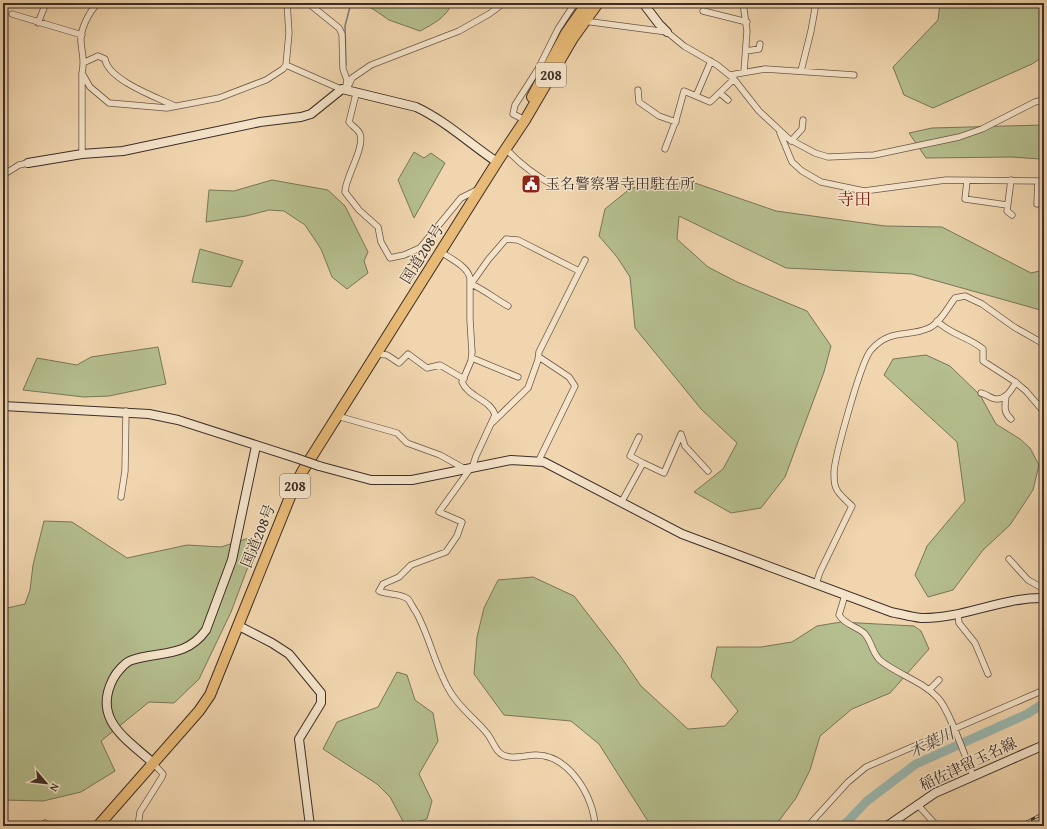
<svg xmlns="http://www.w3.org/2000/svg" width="1047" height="829" viewBox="0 0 1047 829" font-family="'Gentium Book Plus','Noto Serif JP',serif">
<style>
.green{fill:#b5be8e;stroke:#79765a}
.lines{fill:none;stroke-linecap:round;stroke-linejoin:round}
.stream{stroke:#758179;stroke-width:1.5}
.river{stroke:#9bb8b0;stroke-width:9}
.street-casing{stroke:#6a5849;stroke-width:7}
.secondary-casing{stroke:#3d2e27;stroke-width:10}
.highway-casing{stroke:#3d2e27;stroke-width:12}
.street{stroke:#f5e4ca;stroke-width:5.5}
.secondary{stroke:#f5e4ca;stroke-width:8}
.highway{stroke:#e8ba77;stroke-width:10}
.rail-casing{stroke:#3d2e27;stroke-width:3}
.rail{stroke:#f5e4ca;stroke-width:1.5;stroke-dasharray:4.5;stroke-linecap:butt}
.secondary-bridge-casing{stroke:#3d2e27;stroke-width:10;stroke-linecap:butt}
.secondary-bridge{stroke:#f5e4ca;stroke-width:8}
.labels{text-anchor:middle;stroke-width:3;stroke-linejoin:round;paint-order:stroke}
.shield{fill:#f5e4ca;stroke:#746558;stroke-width:1}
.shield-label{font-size:14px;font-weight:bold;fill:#3d2e27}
.poi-label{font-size:15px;fill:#3d2e27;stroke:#f5e4ca;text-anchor:start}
.street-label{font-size:15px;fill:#3d2e27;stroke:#f5e4ca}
.water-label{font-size:16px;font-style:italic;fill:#504a42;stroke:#f5e4ca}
.quarter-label{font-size:17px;fill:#7a1f14;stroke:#f5e4ca}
</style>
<rect width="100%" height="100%" fill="#f0d5ae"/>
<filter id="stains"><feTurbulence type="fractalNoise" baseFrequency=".005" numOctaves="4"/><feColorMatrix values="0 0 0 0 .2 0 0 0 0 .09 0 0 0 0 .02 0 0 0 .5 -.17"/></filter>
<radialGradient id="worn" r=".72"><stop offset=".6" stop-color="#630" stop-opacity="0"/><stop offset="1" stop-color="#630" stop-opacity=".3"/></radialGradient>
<path class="green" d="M360 3H452C446 18 433 24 420 31L389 20 373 9Z
M940 3H1044V56L1032 64 933 108 904 95 893 67 938 20Z
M1044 125V158L1040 159 1012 157 926 158 909 133 932 128Z
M414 152 424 158 431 153 445 163 414 218 398 180Z
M272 180 328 190 345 206 368 252 364 261 368 273 347 289 332 277 321 249 305 225 284 211 269 210 246 216 206 222 209 190 234 191Z
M692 182 776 211 885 226 942 227 1031 273 1044 270V311L912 274 786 268 679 216 677 239 708 267 737 282 807 311 831 346 824 372 785 477 761 508 731 513 694 492 723 469 737 443 701 409 635 328 630 277 617 257 599 236 605 209 631 188Z
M200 249 243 261 231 287 192 282Z
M158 347 166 384 109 396 84 397 23 390 37 358 77 365 91 357Z
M926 355 950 366 980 395 996 424 1020 439 1030 448 1039 465 1033 490 1010 525 983 550 953 590 928 597 915 575 927 546 965 501 957 442 884 375 893 359Z
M44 521 72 522 127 558 187 545 221 547 249 538 258 540 231 612 199 679 174 703 149 702 101 741 115 771 81 792 43 801 3 800V609L25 604 30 590 33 565Z
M533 577 574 596 621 657 641 686 688 729 725 726 738 711 711 677 717 647H761L792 642 817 626 841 622 914 626 921 631 929 649 890 693 852 709 820 736 810 770 796 798 775 826H651L599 744 571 721 504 715 474 674 477 637 484 608 498 580Z
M397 672 407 675 415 700 433 713 438 741 419 774 432 801 427 819 405 825 390 797 377 784 323 749 337 722 378 707Z"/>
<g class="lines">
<path class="stream" d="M346 65 345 26 351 3"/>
<path class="river" d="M843 826 867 801 916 764 1027 714 1044 703"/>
<defs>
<path id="street" d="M308 3 339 28 342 34 343 69 347 80 346 86
M743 3 747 31 744 72
M703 11 747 22
M12 14 82 35
M584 21 667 32 684 46 717 65 733 78 759 111 789 139 815 153 828 157 874 155 959 137 982 129 1035 102 1044 100
M38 23 46 3
M746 51 759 49 760 44
M85 62 98 56 105 59C108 80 158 98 175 106
M286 65 343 90
M801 71 811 31 816 3
M82 73 90 87 109 103 167 108 219 98 266 80 283 69 286 65 289 33 287 3
M730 75 765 69 854 75
M638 90 639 102 659 116 676 122
M346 91 352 78 371 65 459 31 489 14 504 3
M720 93 728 100
M356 94 349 122C352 126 358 129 360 134 365 148 345 178 345 192L359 210 378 227 381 242 390 258 404 255 420 248 461 198 479 189
M696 96 711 61
M521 118 513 114 515 105 538 69 558 29 575 3
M780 133 792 162 802 171 821 182 864 191 946 180 1044 181
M791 141 802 129 803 120
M506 149C521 165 535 176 555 186
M665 149 676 120 684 91 710 102 734 79
M82 154V73C85 60 82 55 81 42 80 29 89 12 98 3
M3 175 19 165 28 163
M1011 180 1007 211 1012 215
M967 181 965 199 1007 205
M1037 204 1038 181
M441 252C451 259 467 266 470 278V320L472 352 471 361 462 382C468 397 491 400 495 415L476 456 472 468
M508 306C495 299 485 290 471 284L488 260 506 239 518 240 579 271
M937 321C951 335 967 336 983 349V361L1014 381 1026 391 1044 412
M376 354 387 355 399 363 408 354 427 368 440 365 464 379
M472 358 518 377
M981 393C986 394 992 399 996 399 1006 400 1012 389 1016 382
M1006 396C1005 406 1003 412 1011 419
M337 416 397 433 407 443 440 455 465 469
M493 422 528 388 538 360 539 352 585 260
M639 437 630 456 643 463
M538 462 575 386 569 377 539 357
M470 469 439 512 462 522 457 536 446 552 411 565 399 577 383 584 379 591C388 595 400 593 408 599 411 603 413 608 416 612 430 637 436 670 451 693 460 708 474 718 485 731 491 737 493 745 498 751 507 762 525 755 536 755 569 755 594 797 595 826
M121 497 125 471 126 411
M621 503 643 463 664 473 681 434 685 446 708 471
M1009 559 1028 580 1044 589
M816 584 820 572 852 506C847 501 838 494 836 488 834 484 834 476 834 472 835 456 861 361 871 350 890 328 907 338 929 328 940 323 948 307 955 298L965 296 982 304 1014 327 1044 344
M845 595 839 615C845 625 856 626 864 633 872 641 872 654 881 661 899 675 922 681 938 698 950 711 965 757 973 776
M958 614 959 623 975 643 988 674
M929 690 939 680
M917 804 937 826
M45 823 47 826
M138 826 140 812 162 777 163 774 153 763
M808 826 848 782 866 767 1044 690"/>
<path id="secondary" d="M643 3 659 24 667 32
M28 163 82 154 123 151 260 122 301 117 311 114 342 89 416 107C446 121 470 144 497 162
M3 406 149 414 178 420 296 458
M319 466 371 480H412L511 460 544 462 682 534 891 612C901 614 911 617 921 618 963 619 1002 597 1044 598
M239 626 272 643 289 654 321 693V703L299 739 310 826
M153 763C127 739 92 720 113 679 116 673 125 662 132 660 160 651 186 658 206 630L232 560 256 446
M887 826 935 793 1044 745"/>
<path id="highway" d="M532 97 566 33 587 3
M98 826 199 711 210 695 292 492 302 472 497 162 525 120 573 38 598 3"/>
</defs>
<use href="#street" class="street-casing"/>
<use href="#secondary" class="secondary-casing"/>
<use href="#highway" class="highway-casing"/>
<use href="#street" class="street"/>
<use href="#secondary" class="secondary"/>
<use href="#highway" class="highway"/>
<defs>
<path id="rail" d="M1019 826 1044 813"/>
</defs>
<use href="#rail" class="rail-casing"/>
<use href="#rail" class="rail"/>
<defs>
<path id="secondary-bridge" d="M296 458 319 466"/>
</defs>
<use href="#secondary-bridge" class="secondary-bridge-casing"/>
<use href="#secondary-bridge" class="secondary-bridge"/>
</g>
<defs>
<symbol id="civic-square" viewBox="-11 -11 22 22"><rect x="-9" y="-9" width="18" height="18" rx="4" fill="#8f2418" stroke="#f5e4ca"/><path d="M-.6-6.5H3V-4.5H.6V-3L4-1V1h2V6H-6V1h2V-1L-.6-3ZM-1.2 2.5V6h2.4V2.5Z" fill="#fff"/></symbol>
</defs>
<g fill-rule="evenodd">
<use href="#civic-square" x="520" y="173" width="22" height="22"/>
</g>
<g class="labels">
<g class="shield">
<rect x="536" y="63" width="30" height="24" rx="3"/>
<rect x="280" y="474" width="30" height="24" rx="3"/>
</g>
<g class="shield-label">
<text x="551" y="80">208</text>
<text x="295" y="491">208</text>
</g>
<g class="poi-label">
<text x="545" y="189">玉名警察署寺田駐在所</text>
</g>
<g class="street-label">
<text transform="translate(422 254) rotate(-58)" y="5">国道208号</text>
<text transform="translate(258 536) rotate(-68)" y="5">国道208号</text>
<text transform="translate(968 764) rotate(-25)" y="5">稲佐津留玉名線</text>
</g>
<g class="water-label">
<text transform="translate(931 742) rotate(-26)" y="6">木葉川</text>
</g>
<g class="quarter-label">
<text x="854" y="205">寺田</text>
</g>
</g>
<rect width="1047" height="829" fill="none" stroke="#f0d5ae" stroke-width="16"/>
<rect x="4" y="4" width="1039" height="821" fill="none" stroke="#3d2e27" stroke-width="2"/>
<rect x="8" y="8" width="1031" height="813" fill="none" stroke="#3d2e27"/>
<g transform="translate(46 783) rotate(118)" stroke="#f5e4ca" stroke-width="3" paint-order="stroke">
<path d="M0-3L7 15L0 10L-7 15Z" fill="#3d2e27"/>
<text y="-6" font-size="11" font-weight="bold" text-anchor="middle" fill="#3d2e27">N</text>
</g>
<rect width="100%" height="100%" filter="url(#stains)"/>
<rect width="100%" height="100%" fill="url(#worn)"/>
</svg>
